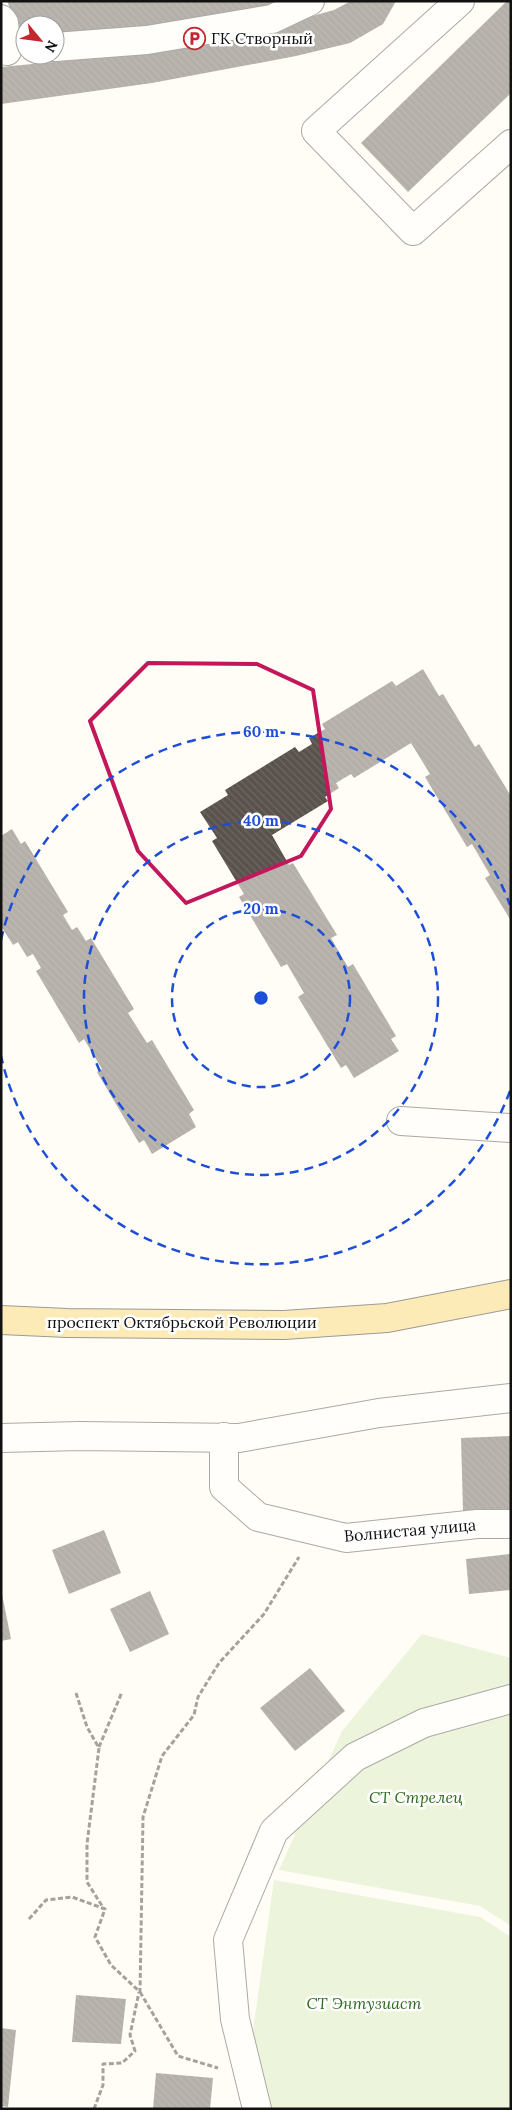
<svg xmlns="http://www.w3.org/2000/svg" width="512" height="2110" viewBox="0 0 512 2110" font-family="Lora,serif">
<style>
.garden{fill:#d5ebbd}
.building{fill:url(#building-back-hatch)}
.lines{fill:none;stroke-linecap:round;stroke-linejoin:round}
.minor-casing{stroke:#444;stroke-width:30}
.major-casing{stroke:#222;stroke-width:30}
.path{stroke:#333;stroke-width:3;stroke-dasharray:5 2.5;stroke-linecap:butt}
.minor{stroke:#fff;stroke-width:28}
.major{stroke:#f9d66b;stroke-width:28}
.marked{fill:none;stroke:#c2185b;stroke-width:4;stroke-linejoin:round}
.ring{fill:none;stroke:#1d4ed8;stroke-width:2.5;stroke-dasharray:9 6}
.labels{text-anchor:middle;stroke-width:5;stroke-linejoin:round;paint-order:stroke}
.poi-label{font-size:16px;fill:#111;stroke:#fff;text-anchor:start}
.street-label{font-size:16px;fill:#111;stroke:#fff}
.park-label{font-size:16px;font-style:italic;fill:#2f6b1f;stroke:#fff}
.centre{fill:#1d4ed8;stroke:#fff;stroke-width:2.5}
.ring-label{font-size:15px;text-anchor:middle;font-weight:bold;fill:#1d4ed8;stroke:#fff;stroke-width:5;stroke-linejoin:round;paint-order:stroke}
</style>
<defs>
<pattern id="building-back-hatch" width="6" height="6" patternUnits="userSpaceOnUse" patternTransform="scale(1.25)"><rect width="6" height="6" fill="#5a524d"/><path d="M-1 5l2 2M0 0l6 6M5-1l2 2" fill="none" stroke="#6d6662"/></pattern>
</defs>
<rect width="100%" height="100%" fill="#fffdf5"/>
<path class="garden" d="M422 1634 511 1658V1926L480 1906 279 1870 342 1731Z
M274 1880 480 1917 511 1937V2109H242Z"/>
<path class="building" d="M7 1H279V2L249 11 191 19 103 35 55 37V25H25V34L18 28Z
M351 1H396L383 24 350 43 296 56 152 83 1 104V67L148 53 255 32 334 10Z
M507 1H511V93L408 192 361 143Z
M423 669 439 696 443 694 475 747 479 744 511 796V921L485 878 490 875 472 844 467 847 425 777 430 774 411 743 354 778 351 774 336 783 339 788 325 797 328 801 272 835 289 865 293 863 337 935 331 938 339 952 348 967 353 964 396 1036 391 1039 399 1051 354 1078 346 1065 341 1068 298 997 304 993 287 964 281 967 239 897 244 894 212 841 217 838 200 812 228 795 225 790 295 747 299 752 312 744 309 738 325 729 322 724 392 681 396 686Z
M12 829 21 844 25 841 68 912 63 915 72 930 77 927 86 941 91 938 134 1009 128 1013 147 1043 152 1040 194 1110 189 1114 196 1127 152 1154 144 1140 139 1143 97 1072 102 1069 84 1039 79 1043 36 971 41 968 33 954 27 957 18 942 13 945 1 926V836Z
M511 1436V1509L463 1511 461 1438Z
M104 1530 121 1573 69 1594 52 1550Z
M511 1554V1590L469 1594 466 1559Z
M1 1589 11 1639 1 1641Z
M150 1591 169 1634 130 1652 110 1609Z
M310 1668 345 1711 295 1751 260 1708Z
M76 1995 126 1999 121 2044 72 2042Z
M1 2028 16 2030 8 2107 1 2106Z
M156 2073 213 2078 210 2109H153Z"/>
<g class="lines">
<defs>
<path id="minor" d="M460 1 316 131 413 231 511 144
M1 19 4 23 7 51
M55 47 147 40 272 19 310 1
M401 1121 511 1128
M224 1437V1487L258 1517 346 1538 477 1524H511
M1 1438 80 1436 239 1438 379 1413 511 1398
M257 2109 235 2019 228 1940 274 1831 355 1757 424 1723 511 1699"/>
<path id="major" d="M1 1320 67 1323 284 1325 387 1318 511 1294"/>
</defs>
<use href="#minor" class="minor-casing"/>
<use href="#major" class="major-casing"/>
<path class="path" d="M76 1693 87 1727 99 1748 87 1844V1882L104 1909
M99 1747 122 1692
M29 1919 46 1900 72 1897 105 1909 95 1937 111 1965 140 1992 143 1817 162 1756 194 1715 198 1697 219 1663 264 1614 299 1557
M140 1992 178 2056 218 2068
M94 2109 103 2085V2064L122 2063 135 2051 130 2035 139 1992"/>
<use href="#minor" class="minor"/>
<use href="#major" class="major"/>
</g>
<path d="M0 0H512V2110H0ZM148 663 257 664 313 690 331 809 301 856 186 903 138 851 90 721Z" fill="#fffdf5" fill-opacity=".55" fill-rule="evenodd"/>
<path class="marked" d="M148 663 257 664 313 690 331 809 301 856 186 903 138 851 90 721Z"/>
<g class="ring">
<circle cx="261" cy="998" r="89"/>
<circle cx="261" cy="998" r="177"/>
<path d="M510 1091A266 266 0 0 1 1 1056M1 940A266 266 0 0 1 510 905"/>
</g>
<defs>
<symbol id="parking-ring" viewBox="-11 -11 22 22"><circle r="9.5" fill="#fff" stroke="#c4262e" stroke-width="1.5"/><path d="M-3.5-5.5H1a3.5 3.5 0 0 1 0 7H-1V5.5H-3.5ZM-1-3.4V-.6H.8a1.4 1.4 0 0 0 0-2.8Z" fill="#c4262e"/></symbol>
</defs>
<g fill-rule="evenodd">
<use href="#parking-ring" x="182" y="26" width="25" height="25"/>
</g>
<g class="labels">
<g class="poi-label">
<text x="211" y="44">ГК Створный</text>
</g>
<g class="street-label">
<text x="182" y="1328">проспект Октябрьской Революции</text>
<text transform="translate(410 1530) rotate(-5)" y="6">Волнистая улица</text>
</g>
<g class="park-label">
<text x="416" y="1803">СТ Стрелец</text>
<text x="364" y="2009">СТ Энтузиаст</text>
</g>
</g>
<circle cx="261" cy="998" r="8" class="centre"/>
<g class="ring-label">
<text x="261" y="737">60 m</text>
<text x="261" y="826">40 m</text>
<text x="261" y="914">20 m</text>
</g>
<rect width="512" height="2110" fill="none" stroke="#111111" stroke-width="5"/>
<g transform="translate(40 40) rotate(119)"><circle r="24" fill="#ffffff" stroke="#a0a0a0"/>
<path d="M0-4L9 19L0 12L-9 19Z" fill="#c4262e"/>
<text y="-8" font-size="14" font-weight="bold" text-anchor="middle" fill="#111111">N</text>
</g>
</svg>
